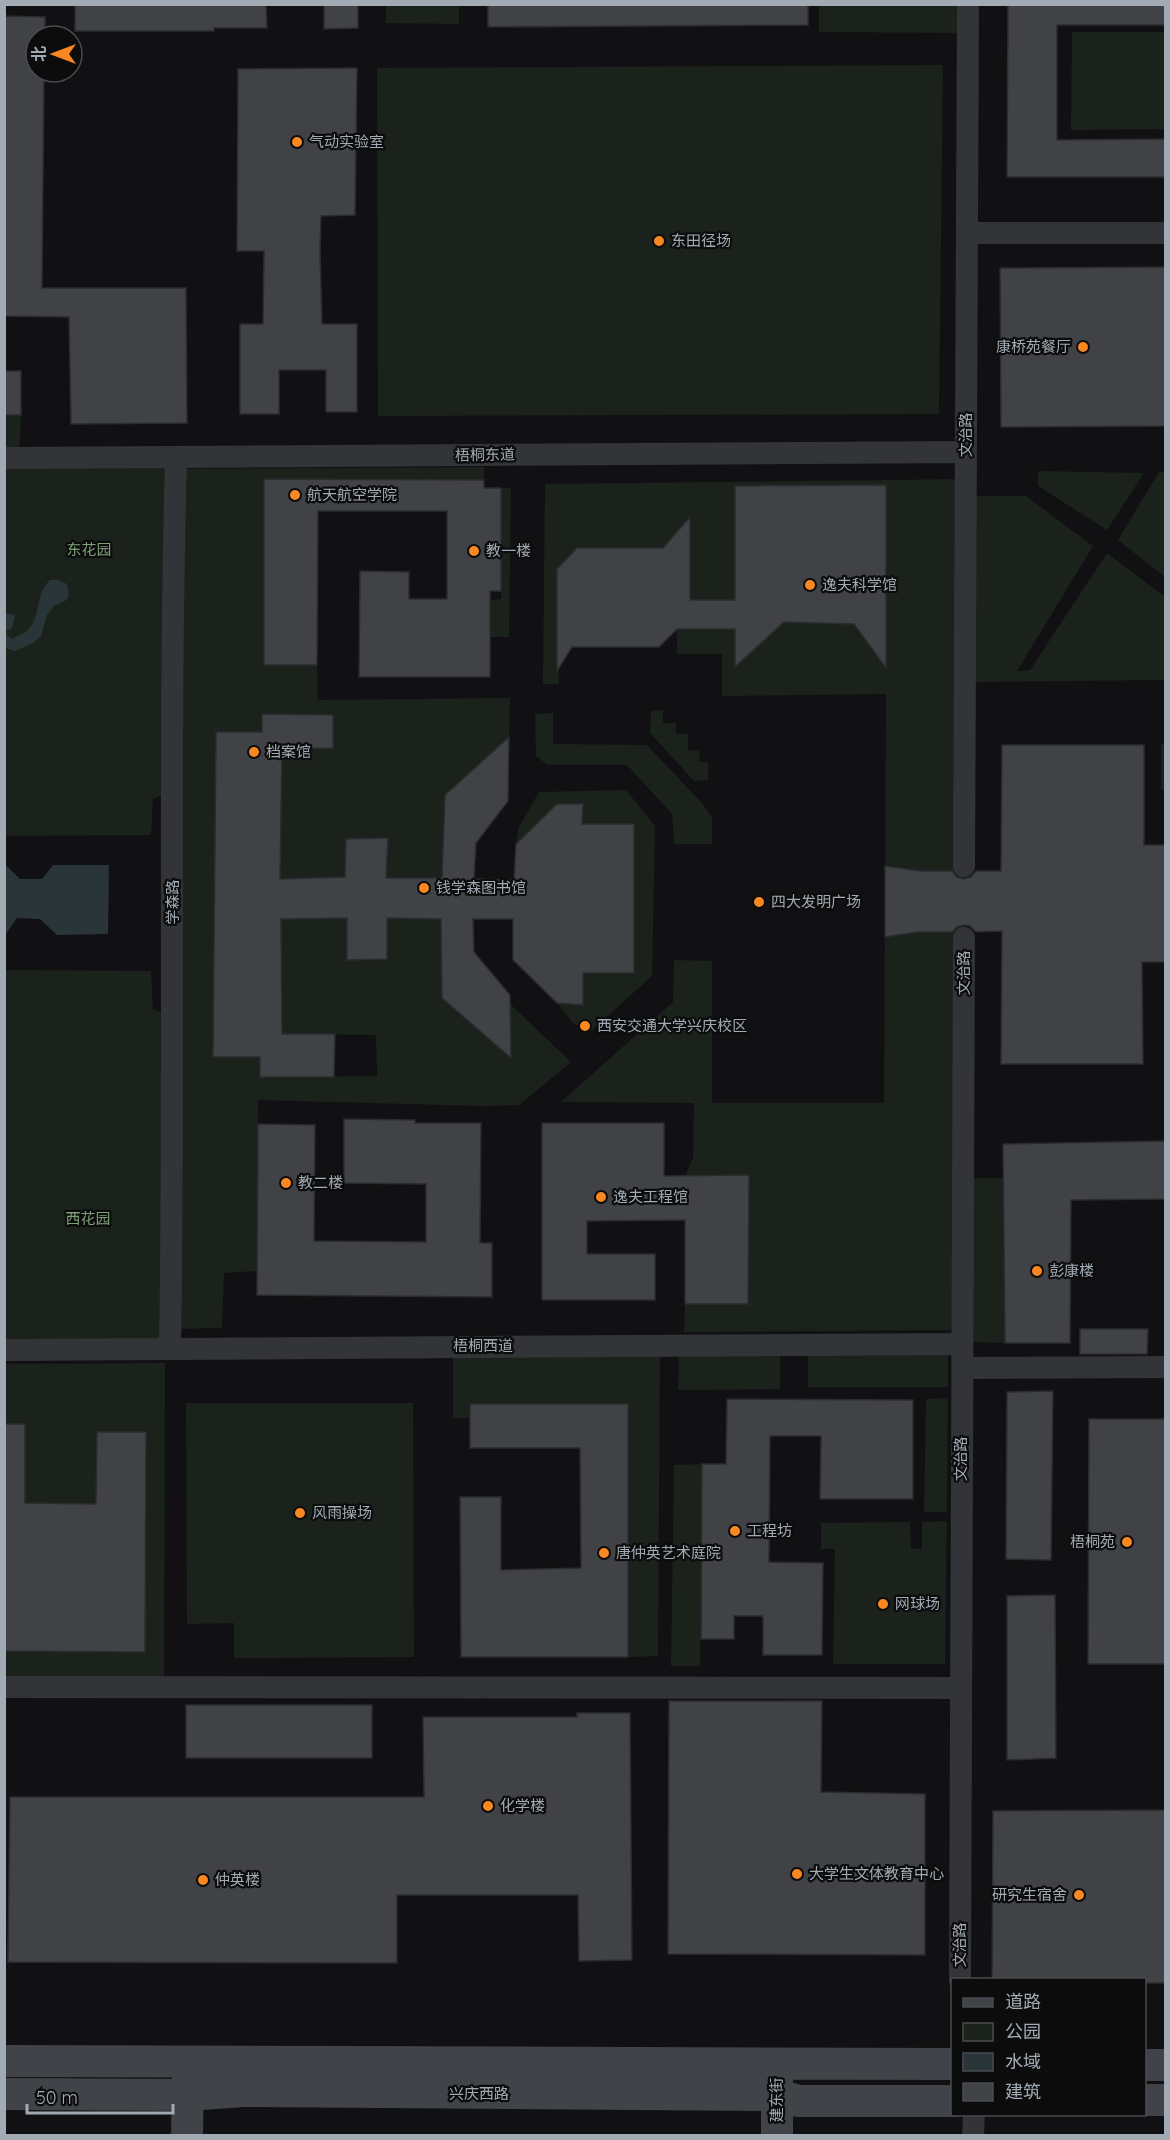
<svg xmlns="http://www.w3.org/2000/svg" width="1170" height="2140" viewBox="0 0 1170 2140" font-family="Quicksand,'Noto Sans SC',sans-serif">
<style>
.green{fill:#1b221b}
.water{fill:#293538}
.building{fill:#404246;stroke:#2b2c2f;stroke-width:1.5}
.lines{fill:none;stroke-linecap:round;stroke-linejoin:round}
.street{stroke:#323438;stroke-width:22}
.secondary{stroke:#404348;stroke-width:32}
.poi-dot{fill:#f98822;stroke:#0c0c0d;stroke-width:2}
.labels{text-anchor:middle;stroke-width:4.5;stroke-linejoin:round;paint-order:stroke}
.poi-label{font-size:15px;fill:#a2abb4;stroke:#0c0c0d;text-anchor:start}
.street-label{font-size:15px;fill:#a2abb4;stroke:#0c0c0d}
.park-label{font-size:15px;fill:#7da077;stroke:#0c0c0d}
</style>
<rect width="100%" height="100%" fill="#111113"/>
<path class="green" d="M386 5H459V24L386 23Z
M819 5H968V33L819 32Z
M1072 32H1165V129L1071 130Z
M943 65 939 414 378 416 377 68Z
M5 415H21L19 458 176 469 484 467V480L264 479V665H317L318 700 510 698 509 737 445 795 442 878H386L387 838 346 839 345 877 280 879 282 749 333 748V715L263 714 262 732H216L213 1057H260L261 1077 377 1076 376 1035 282 1034 281 919 347 918V960L386 959 387 918 441 919 442 998 511 1057 510 1004 571 1062 519 1105 482 1106 258 1100 257 1271 224 1273 222 1328 171 1329 170 1348 5 1350 4 970 151 971 153 1009 173 1017V790L153 799 151 835 5 836Z
M1038 471 1144 473 1107 530 1038 486Z
M1159 472H1165V577L1118 540Z
M966 479V496H1026L1093 546 1017 671 1030 670 1107 553 1165 597V680L965 682 962 1330 684 1332 685 1304H748L749 1176H685L693 1158 694 1103 561 1102 673 1002 674 960 712 961V1103H884L886 694 722 696V654H677V629L735 628V666L784 622 854 624 886 667V485L735 486V600H690V518L663 548H577L557 569 559 684H543L545 484Z
M501 488H511L509 637H490V600L501 599Z
M663 710V723H676V734H688V750L699 751 700 762H708V780L694 781 650 733 651 711Z
M553 713V744L647 745 701 802 712 817V844H674L672 814 627 765H548L536 756 535 714Z
M1161 744H1165V790H1161Z
M626 790 655 826 652 976 591 1031 573 1023 557 1003 583 1005V930L634 972V824H601L600 854 582 870V804H557L516 844 519 827 539 792Z
M974 1178H1004L1005 1343 972 1342Z
M679 1353H780V1389L678 1390Z
M453 1354H660L658 1656 628 1657V1404H470V1418H453Z
M808 1354H948V1387H808Z
M165 1363 164 1685 5 1686 4 1364Z
M948 1398 947 1512H924L926 1399Z
M186 1403H413L414 1657 234 1658V1623L187 1624Z
M702 1464 700 1666H671L674 1465Z
M947 1521 945 1664H833L835 1549H821V1523L910 1522 911 1549H922V1522Z"/>
<path class="water" d="M50 580H58L67 584 69 595 65 601 54 606 47 615 41 636 33 643 15 651 5 648V613L15 615 12 628 6 631 7 635 12 639C18 636 25 633 29 629 41 615 35 594 50 580Z
M5 864 20 879H42L53 865H109L108 934 57 935 40 919 17 918 5 935Z"/>
<path class="building" d="M75 4H266L267 28H214V31H75Z
M324 4H358V28L324 29Z
M488 4H808V25L488 27Z
M1008 4H1166V25H1057V140L1166 139V177H1007Z
M4 16 45 17V36H36V72H44L42 288H186L187 423 71 424 69 317 4 316Z
M357 68 355 215 321 216 320 251 322 324H357V412H326V370H279V414H240V324H263L264 251H237L238 69Z
M1166 267V426L1001 427 1000 268Z
M4 371H21V415H4Z
M264 479 484 480V488H501V591H490V677H359L360 571 409 572V599H447V511H318L317 665H264Z
M886 485V668L854 624 784 622 735 667V629H677L659 647H572L557 671V569L577 548H663L690 517V600H735V486Z
M262 714 333 715V748L282 749 280 879 345 877 346 839 388 838 386 878H442L445 795 509 737 508 801 476 843 474 879 514 880 516 844 557 804H583L582 824H634V973H583V1005L557 1003 513 960V919H473L474 952 510 995 511 1058 442 998 441 919 387 918V959L347 960V918L281 919 282 1034H335L334 1077H260V1057H213L216 732H262Z
M1002 745H1144V845H1166V962H1142L1143 1064H1001L1002 931 976 932 970 926 963 925 957 927 952 932H918L885 937V866L921 871H952L957 877 963 879 971 877 976 871H1001Z
M344 1119 415 1120V1123H481L480 1243H492V1297L257 1295 258 1124 315 1125 314 1241 426 1242V1184L344 1183Z
M542 1123H664V1176L749 1175 748 1304H685V1220L587 1221V1254H655V1300H542Z
M1166 1141V1199L1071 1200 1070 1343H1005L1003 1144Z
M1080 1329H1148L1147 1354H1080Z
M1053 1391 1051 1560 1006 1559 1007 1392Z
M727 1399 913 1400V1499H820L821 1436H770L769 1562 823 1563 822 1655H763V1616H734V1639H701L702 1464H726Z
M470 1404H628V1657H461L460 1497H501V1570L581 1568 580 1448H470Z
M1089 1419H1166V1664H1088Z
M4 1424H25V1503L96 1504 97 1432H146L145 1652 4 1651Z
M1055 1595 1056 1758 1007 1760V1596Z
M669 1701H822L821 1792 925 1794V1955L668 1954Z
M186 1705H372V1758H186Z
M577 1713H630L632 1960 579 1961 578 1895H397V1963L8 1962 10 1797H424L423 1717H577Z
M1166 1810V1983H1144V1980H992L993 1811Z"/>
<g class="lines">
<path class="street" d="M968 233H1166
M4 458 966 452
M964 866 968 4
M170 1348C175 1051 168 754 176 457
M4 1350 962 1344
M962 1368 1166 1367
M4 1687 960 1688
M960 1980 964 938
M973 2136 974 2114"/>
<path class="secondary" d="M4 2061 952 2064
M1144 2065H1166
M777 2075V2136
M4 2094 187 2095 243 2091 777 2095 799 2101H952
M1144 2100H1166
M187 2136 188 2074"/>
</g>
<g class="poi-dot">
<circle cx="297" cy="142" r="6"/>
<circle cx="659" cy="241" r="6"/>
<circle cx="1083" cy="347" r="6"/>
<circle cx="295" cy="495" r="6"/>
<circle cx="474" cy="551" r="6"/>
<circle cx="810" cy="585" r="6"/>
<circle cx="254" cy="752" r="6"/>
<circle cx="424" cy="888" r="6"/>
<circle cx="759" cy="902" r="6"/>
<circle cx="585" cy="1026" r="6"/>
<circle cx="286" cy="1183" r="6"/>
<circle cx="601" cy="1197" r="6"/>
<circle cx="1037" cy="1271" r="6"/>
<circle cx="300" cy="1513" r="6"/>
<circle cx="735" cy="1531" r="6"/>
<circle cx="1127" cy="1542" r="6"/>
<circle cx="604" cy="1553" r="6"/>
<circle cx="883" cy="1604" r="6"/>
<circle cx="488" cy="1806" r="6"/>
<circle cx="797" cy="1874" r="6"/>
<circle cx="203" cy="1880" r="6"/>
<circle cx="1079" cy="1895" r="6"/>
</g>
<g class="labels">
<g class="poi-label">
<text x="309" y="147">气动实验室</text>
<text x="671" y="246">东田径场</text>
<text x="1071" y="352" text-anchor="end">康桥苑餐厅</text>
<text x="307" y="500">航天航空学院</text>
<text x="486" y="556">教一楼</text>
<text x="822" y="590">逸夫科学馆</text>
<text x="266" y="757">档案馆</text>
<text x="436" y="893">钱学森图书馆</text>
<text x="771" y="907">四大发明广场</text>
<text x="597" y="1031">西安交通大学兴庆校区</text>
<text x="298" y="1188">教二楼</text>
<text x="613" y="1202">逸夫工程馆</text>
<text x="1049" y="1276">彭康楼</text>
<text x="312" y="1518">风雨操场</text>
<text x="747" y="1536">工程坊</text>
<text x="1115" y="1547" text-anchor="end">梧桐苑</text>
<text x="616" y="1558">唐仲英艺术庭院</text>
<text x="895" y="1609">网球场</text>
<text x="500" y="1811">化学楼</text>
<text x="809" y="1879">大学生文体教育中心</text>
<text x="215" y="1885">仲英楼</text>
<text x="1067" y="1900" text-anchor="end">研究生宿舍</text>
</g>
<g class="street-label">
<text transform="translate(966 435) rotate(-90)" y="5">文治路</text>
<text transform="translate(485 455) rotate(-1)" y="5">梧桐东道</text>
<text transform="translate(173 902) rotate(-90)" y="5">学森路</text>
<text transform="translate(964 973) rotate(-90)" y="5">文治路</text>
<text x="483" y="1351">梧桐西道</text>
<text transform="translate(961 1459) rotate(-90)" y="5">文治路</text>
<text transform="translate(960 1945) rotate(-90)" y="5">文治路</text>
<text x="479" y="2099">兴庆西路</text>
<text transform="translate(777 2100) rotate(-90)" y="5">建东街</text>
</g>
<g class="park-label">
<text x="89" y="555">东花园</text>
<text x="88" y="1224">西花园</text>
</g>
</g>
<rect width="1170" height="2140" fill="none" stroke="#a2abb4" stroke-width="12"/>
<rect x="951" y="1978" width="195" height="138" fill="#0c0c0d" stroke="#484c50" stroke-width="1.5"/>
<rect x="963" y="1998" width="30" height="9" fill="#404348" stroke="#484c50" stroke-width="1.5"/>
<text x="1005" y="2008" font-size="18" fill="#a2abb4">道路</text>
<rect x="963" y="2023" width="30" height="18" fill="#1b221b" stroke="#484c50" stroke-width="1.5"/>
<text x="1005" y="2038" font-size="18" fill="#a2abb4">公园</text>
<rect x="963" y="2053" width="30" height="18" fill="#293538" stroke="#484c50" stroke-width="1.5"/>
<text x="1005" y="2068" font-size="18" fill="#a2abb4">水域</text>
<rect x="963" y="2083" width="30" height="18" fill="#404246" stroke="#484c50" stroke-width="1.5"/>
<text x="1005" y="2098" font-size="18" fill="#a2abb4">建筑</text>
<g transform="translate(54 54) rotate(270)"><circle r="28" fill="#0c0c0d" stroke="#484c50" stroke-width="1.5"/>
<path d="M0-4.5L10 22L0 15L-10 22Z" fill="#f98822"/>
<text y="-9" font-size="16" font-weight="bold" text-anchor="middle" fill="#a2abb4">北</text>
</g>
<path d="M27 2104v9h146v-9" fill="none" stroke="#a2abb4" stroke-width="3"/>
<text x="36" y="2104" font-size="18" fill="#a2abb4" stroke="#0c0c0d" stroke-width="4.5" paint-order="stroke">50 m</text>
</svg>
